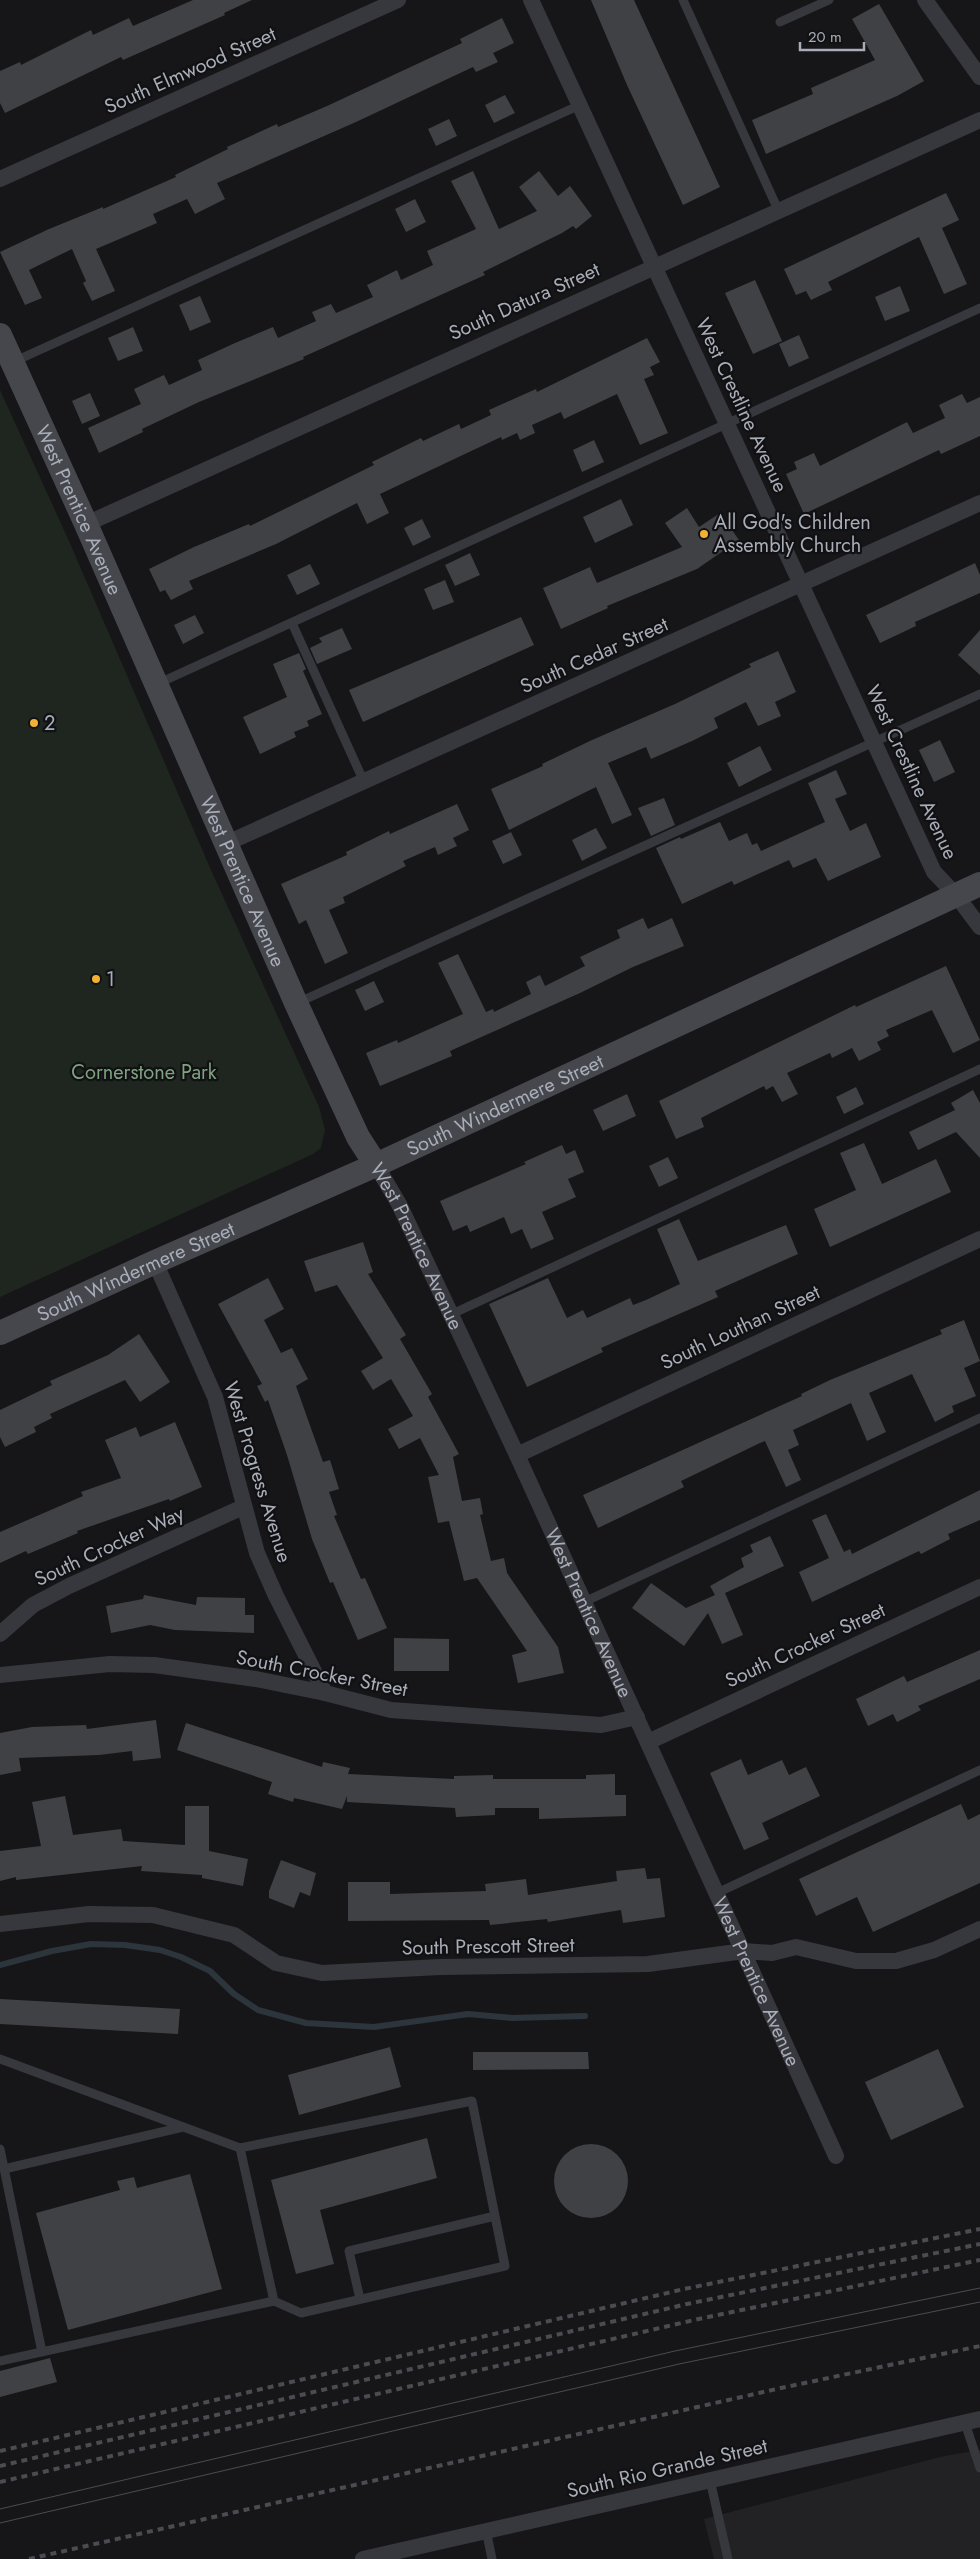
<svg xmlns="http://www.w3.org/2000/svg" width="980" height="2559" viewBox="0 0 980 2559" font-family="Jost,sans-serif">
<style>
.built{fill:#222225}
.green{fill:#1e261f}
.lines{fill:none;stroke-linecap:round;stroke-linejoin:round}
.stream{stroke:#2c353c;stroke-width:6}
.building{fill:#404145}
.lane{stroke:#37383d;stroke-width:9}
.street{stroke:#37383d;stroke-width:16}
.secondary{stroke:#45474d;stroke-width:24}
.tram{stroke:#4a4c52;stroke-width:1}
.rail{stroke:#4a4c52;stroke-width:4;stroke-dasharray:6 5;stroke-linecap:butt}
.poi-dot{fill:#f2b134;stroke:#111113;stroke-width:2}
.labels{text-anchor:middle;stroke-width:4.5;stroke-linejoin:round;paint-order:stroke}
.street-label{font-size:20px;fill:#a8adb8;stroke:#111113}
.poi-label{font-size:20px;fill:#a8adb8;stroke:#111113;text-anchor:start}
.park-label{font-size:20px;fill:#7fa381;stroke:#111113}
</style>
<rect width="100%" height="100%" fill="#161618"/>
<path class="built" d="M980 2450V2559H714L704 2519 944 2456Z"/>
<path class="green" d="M0 390 69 541 211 870 319 1107 325 1130 321 1148 313 1154 0 1297Z"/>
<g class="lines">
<path class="stream" d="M0 1965 52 1951 91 1944 125 1945 160 1950 181 1957 210 1971 234 1994 258 2010 306 2023 374 2027 468 2014 512 2018 585 2016"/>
</g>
<path class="building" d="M193 0H252L224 13 225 15 123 60 121 57 5 113 0 103V71L20 62 21 65 91 30 93 35 129 18 133 26Z
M591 0H634L720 187 683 205 627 85Z
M879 4 924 81 897 96 766 154 752 120 813 94 811 88 875 60 852 19Z
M502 18 514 43 493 53 498 62 476 72 473 67 356 122 217 183 225 199 195 214 187 199 153 214 157 223 96 249 115 291 92 301 83 283 86 281 72 249 29 270 42 298 25 305 0 252 49 229 103 207V209L176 177 175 175 228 149 227 147 277 124 278 127 327 106 462 43 460 39Z
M505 95 515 113 494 123 485 105Z
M449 119 457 136 436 146 428 129Z
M473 171 499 229 537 211 519 187 539 171 558 196 570 186 592 216 576 229 573 226 562 233 483 272 485 275 303 357 304 359 199 402 142 429 143 432 99 453 88 428 141 404 134 389 164 375 169 385 202 370 198 360 235 343 273 327 278 338 316 321 312 312 331 304 336 313 373 297 367 285 397 270 401 280 433 265 427 251 476 229 451 181Z
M946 193 959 220 942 228 967 284 944 294 919 237 828 282 832 290 811 300 806 291 796 295 784 269Z
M415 199 426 222 406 232 395 209Z
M755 280 782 341 753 354 725 293Z
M900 286 910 311 885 321 875 297Z
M200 296 211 322 190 331 179 305Z
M133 327 143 351 118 361 108 338Z
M799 335 809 358 789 367 779 344Z
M647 338 660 362 650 367 654 375 644 379 668 433 640 445 617 394 564 419 561 412 532 425 535 433 520 440 517 433 502 440 501 437 380 494 389 513 367 524 357 503 276 544 189 581 193 589 171 600 165 590 160 592 149 569 194 547 249 524 250 526 374 465 372 462 421 438 423 441 459 424 461 429 491 415 489 410 536 389 537 392Z
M90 393 100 416 82 424 72 401Z
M962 394 967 403 980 397V436L941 454 939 450 804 514 786 474 797 469 794 462 814 453 820 466 907 422 913 433 945 418 939 405Z
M594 440 604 462 582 472 573 450Z
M621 499 633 525 595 543 583 517Z
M687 508 699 527 720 513 739 540 697 569 607 606 608 608 561 629 543 588 590 567 597 583 682 547 665 523Z
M422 519 431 537 413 546 404 528Z
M470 553 480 575 455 586 445 565Z
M975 563 980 575V593L915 622 916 626 880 643 866 615Z
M310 564 320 584 297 595 287 575Z
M445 580 454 602 433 610 424 589Z
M195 615 204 633 183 644 174 625Z
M521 617 534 645 363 722 349 690Z
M342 628 352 649 317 664 310 648 322 642 319 638Z
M980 630V675L958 655Z
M778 651 796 692 775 702 781 716 758 726 746 702 714 718 718 728 692 741 651 759 646 747 608 763 632 815 612 824 596 787 509 830 491 789 543 766 542 764 592 740 675 704 751 667 749 664Z
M299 653 306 669 303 671 322 714 307 721 309 726 294 732 296 737 260 754 243 717 287 697 273 664Z
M940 740 955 772 934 782 919 750Z
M760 746 772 770 739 787 727 763Z
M836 770 847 794 835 799 850 831 866 823 881 857 828 881 816 858 793 868 789 860 734 885 732 881 682 904 656 848 680 837 681 839 720 822 729 841 747 833 752 845 757 843 761 851 825 822 808 783Z
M664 798 675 825 651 836 638 808Z
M457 804 469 830 453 838 457 846 438 855 435 847 403 861 406 866 343 897 345 903 329 910 348 953 325 964 306 920 299 924 281 884 347 855 346 852 389 831 390 834Z
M596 828 607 848 582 861 572 840Z
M511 832 522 855 503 864 492 841Z
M643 918 648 929 672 918 684 946 633 967 580 993 450 1051 452 1056 380 1086 366 1053 397 1040 398 1043 463 1014 438 963 458 954 486 1012 493 1009 494 1012 531 994 526 982 540 975 545 986 585 966 580 957 620 938 617 930Z
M946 966 980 1040 953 1053 932 1010 886 1030 889 1036 877 1042 881 1050 859 1061 852 1048 832 1058 830 1053 787 1073 798 1094 782 1102 773 1086 766 1090 764 1086 701 1118 704 1127 676 1139 659 1101 855 1005 856 1007Z
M374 981 384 1002 365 1011 355 990Z
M856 1087 864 1104 844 1114 836 1097Z
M973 1090 980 1103V1158L956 1132 918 1150 909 1132 955 1110 951 1103Z
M627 1094 636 1116 603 1131 593 1110Z
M864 1143 882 1184 936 1159 951 1192 830 1247 814 1209 856 1190 840 1153Z
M562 1145 566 1154 575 1150 584 1172 568 1179 576 1197 542 1212 554 1239 531 1249 522 1229 511 1234 504 1217 470 1232 467 1225 453 1231 440 1201 526 1164 524 1162Z
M668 1157 678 1178 659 1187 649 1166Z
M679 1219 698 1261 786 1225 798 1254 715 1291 718 1297 601 1348 603 1352 527 1387 489 1304 548 1278 567 1318 583 1310 587 1318 630 1298 633 1305 646 1300 680 1284 657 1229Z
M363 1242 373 1272 368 1274 406 1335 400 1339 432 1394 428 1397 459 1454 453 1457 462 1501 480 1498 483 1514 480 1515 491 1561 504 1558 507 1573 558 1647 564 1673 518 1683 512 1655 527 1651 477 1578 464 1581 449 1521 438 1523 428 1477 439 1475 420 1438 399 1449 388 1429 413 1416 391 1379 373 1390 361 1371 383 1358 337 1285 315 1292 304 1261Z
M268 1278 284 1309 264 1320 281 1353 292 1348 308 1379 296 1386 323 1462 330 1460 339 1489 329 1492 337 1515 334 1516 361 1579 365 1578 387 1628 358 1640 333 1582 330 1583 312 1539 287 1455 268 1400 265 1402 257 1386 262 1384 218 1304Z
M964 1320 980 1361 964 1368 976 1396 952 1406 954 1412 935 1422 912 1374 869 1393 886 1432 867 1441 851 1403 793 1430 799 1445 788 1450 801 1480 786 1487 765 1441 760 1443 681 1481 684 1487 598 1528 583 1495 802 1396 801 1394 830 1380 942 1334 940 1330Z
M139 1334 170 1382 140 1402 125 1380 50 1414 52 1418 34 1427 36 1432 5 1447 0 1437V1410L52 1385 50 1381 108 1355Z
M175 1422 202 1487 170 1501 169 1499 77 1531 78 1533 28 1554 26 1551 0 1563V1532L83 1496 81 1492 121 1478 105 1440 136 1427 140 1437Z
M980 1490V1520L948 1534 950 1539 921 1554 919 1551 812 1602 799 1572 829 1558 812 1520 826 1514 844 1552 850 1549 852 1554Z
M770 1536 784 1566 725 1593 743 1635 722 1644 708 1613 684 1646 632 1608 651 1583 686 1608 715 1595 710 1586 744 1567 741 1558 753 1552 750 1545Z
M144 1595 196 1605 197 1597 245 1598V1615H254V1633L175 1630 150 1625 111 1633 106 1606 143 1599Z
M394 1638 449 1639V1671H394Z
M980 1650V1679L918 1706 921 1710 897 1722 893 1714 868 1726 856 1699 904 1676 907 1682Z
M156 1720 161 1758 133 1761 132 1751 99 1755 19 1758 21 1771 0 1775V1733L32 1727 86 1725 87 1729Z
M186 1723 322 1767 323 1762 350 1768 348 1774 454 1779V1776L493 1775V1779H586V1775L615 1774V1795H626V1816L539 1819V1808H495V1815L456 1817 455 1808 347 1802V1796L342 1809 294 1798 293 1802 268 1794 272 1782 177 1750Z
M741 1759 748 1775 782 1760 789 1775 806 1767 820 1796 762 1823 769 1839 744 1850 710 1773Z
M65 1796 73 1835 121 1829 123 1841 185 1845V1806H209V1851L248 1859 243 1886 202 1878V1875L141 1871 142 1866 16 1880V1877L0 1881V1851L41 1846 32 1802Z
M961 1804 968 1820 980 1814V1883L873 1932 857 1897 816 1916 799 1879Z
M281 1860 316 1873 310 1896 300 1892 294 1908 269 1898V1891Z
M645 1868 647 1879 660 1878 665 1917 623 1923 621 1910 548 1922 547 1919 490 1925 489 1920 348 1921V1882H390V1894L486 1891 485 1884 526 1879 528 1895 617 1881 616 1871Z
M0 1999 180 2009 178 2034 0 2024Z
M390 2047 401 2087 299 2115 288 2075Z
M938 2049 964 2107 891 2140 865 2082Z
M473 2052H588L589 2069 473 2070Z
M427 2138 437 2178 320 2210 334 2264 296 2274 271 2180Z
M554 2181a37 37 0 1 1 74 0a37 37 0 1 1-74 0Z
M190 2174 222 2289 68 2330 36 2213 120 2190 117 2181 134 2177 137 2188Z
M50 2358 57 2382 0 2397V2371Z"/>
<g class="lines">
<path class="lane" d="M683 0 779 212
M780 22 829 0
M13 362 580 105
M292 623 364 782
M157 684 980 308
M297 1003 980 694
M452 1314 980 1069
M584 1602 980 1418
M717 1893 980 1770
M0 2059 240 2148 472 2101 505 2266 301 2313 274 2301 240 2148
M0 2149 42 2352
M4 2169 183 2127
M360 2299 349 2251 495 2216
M0 2361 274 2301
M965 2423 980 2468
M710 2480 728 2559
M486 2530 492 2559"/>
<g class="street">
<path d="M531 0 934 872 956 895 980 927"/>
<path d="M925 0 980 77"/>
<path d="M0 179 398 0"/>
<path d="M86 524 980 120"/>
<path d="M225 844 980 503"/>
<path id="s1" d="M376 1165 399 1204 517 1455 836 2156"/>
<path d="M155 1262 215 1397 257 1553 276 1596 325 1693"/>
<path d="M517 1455 980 1239"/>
<path d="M0 1634 33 1605 69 1586 243 1507"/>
<path d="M0 1675 110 1664 154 1665 256 1679 325 1693 391 1710 601 1725 637 1717"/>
<path d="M648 1742 980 1587"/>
<path d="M0 1924 89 1914 153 1915 234 1935 276 1963 322 1973 440 1967 648 1964 744 1951 772 1953 796 1947 856 1961H896L934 1950 980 1929"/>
<path d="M363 2559 980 2419"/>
</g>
<g class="secondary">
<path id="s2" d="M0 335 86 524 296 1003 358 1137 376 1165"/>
<path id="s3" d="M0 1333 155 1262 376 1165 980 884"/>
</g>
<path class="tram" d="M0 2509 675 2351 980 2288
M0 2523 679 2364 980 2302"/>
<path class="rail" d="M0 2451 684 2289 980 2229
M0 2466 687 2304 980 2244
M0 2482 694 2320 980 2260
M29 2559 781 2388 980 2346"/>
</g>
<g class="poi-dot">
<circle cx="704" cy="534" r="5"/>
<circle cx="34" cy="723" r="5"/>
<circle cx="96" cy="979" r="5"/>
</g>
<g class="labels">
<g class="street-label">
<text transform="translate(190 70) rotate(-24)" y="7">South Elmwood Street</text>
<text transform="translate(524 301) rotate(-24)" y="7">South Datura Street</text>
<text transform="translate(742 405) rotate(65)" y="7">West Crestline Avenue</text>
<text dy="7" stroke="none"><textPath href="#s2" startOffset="192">West Prentice Avenue</textPath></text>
<text transform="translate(594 655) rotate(-24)" y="7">South Cedar Street</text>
<text transform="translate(912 772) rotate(65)" y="7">West Crestline Avenue</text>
<text dy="7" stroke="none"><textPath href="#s2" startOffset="598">West Prentice Avenue</textPath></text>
<text dy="7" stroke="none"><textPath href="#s3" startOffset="554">South Windermere Street</textPath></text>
<text dy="7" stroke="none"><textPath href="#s1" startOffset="91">West Prentice Avenue</textPath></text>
<text dy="7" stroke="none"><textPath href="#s3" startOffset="149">South Windermere Street</textPath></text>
<text transform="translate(740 1327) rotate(-25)" y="7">South Louthan Street</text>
<text transform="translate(258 1472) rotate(73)" y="7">West Progress Avenue</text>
<text transform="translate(109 1546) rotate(-25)" y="7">South Crocker Way</text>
<text dy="7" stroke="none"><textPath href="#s1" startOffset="496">West Prentice Avenue</textPath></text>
<text transform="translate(805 1645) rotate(-25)" y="7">South Crocker Street</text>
<text transform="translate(322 1673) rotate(11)" y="7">South Crocker Street</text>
<text transform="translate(488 1946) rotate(-1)" y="7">South Prescott Street</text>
<text dy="7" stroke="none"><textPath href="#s1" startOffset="901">West Prentice Avenue</textPath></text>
<text transform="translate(667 2468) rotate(-13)" y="7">South Rio Grande Street</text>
</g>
<g class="poi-label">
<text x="714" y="529">All God's Children<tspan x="714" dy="23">Assembly Church</tspan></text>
<text x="44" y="730">2</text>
<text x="106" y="986">1</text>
</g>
<g class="park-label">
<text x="144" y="1079">Cornerstone Park</text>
</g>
</g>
<path d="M800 42v8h64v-8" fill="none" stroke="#a8adb8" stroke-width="2.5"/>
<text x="808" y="42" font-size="15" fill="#a8adb8" stroke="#111113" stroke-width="4" paint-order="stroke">20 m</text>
</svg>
